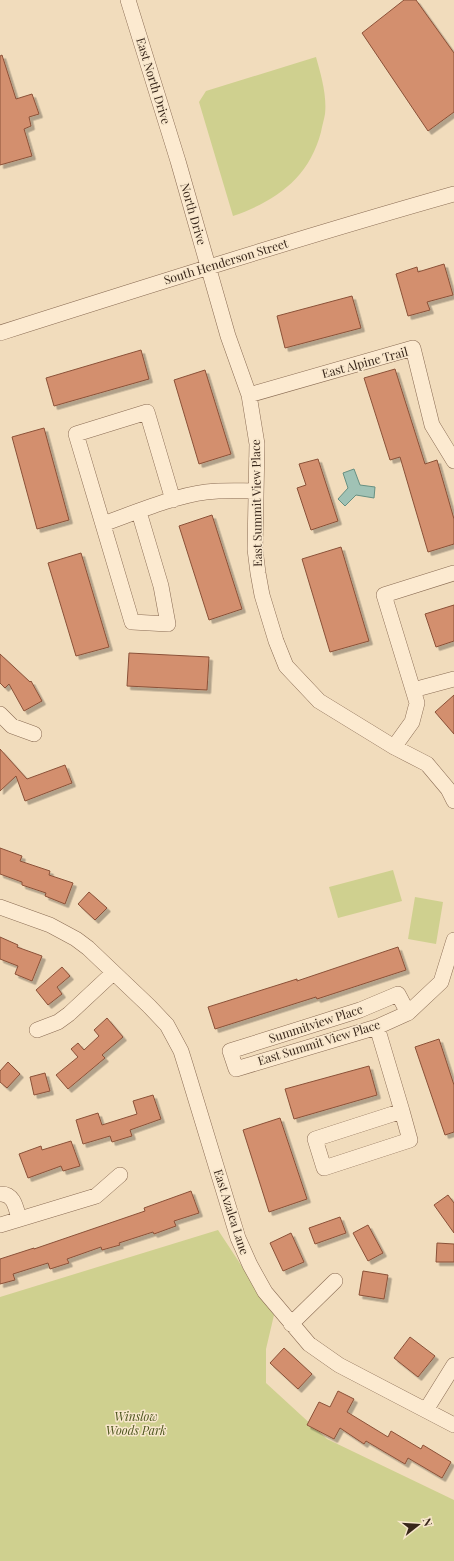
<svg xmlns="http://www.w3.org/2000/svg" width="454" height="1561" viewBox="0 0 454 1561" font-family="'Playfair Display',serif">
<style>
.green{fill:#cfd08f}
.water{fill:#a0c2b5;stroke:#679082}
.building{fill:#d38f6e;stroke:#8b5138;filter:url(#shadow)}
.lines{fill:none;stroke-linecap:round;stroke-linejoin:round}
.minor-casing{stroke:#8a6c54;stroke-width:16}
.minor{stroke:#fcead0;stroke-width:15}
.labels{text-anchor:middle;stroke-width:3;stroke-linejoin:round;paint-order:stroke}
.street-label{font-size:12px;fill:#38261a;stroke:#f8e7cc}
.park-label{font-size:12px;font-style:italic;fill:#4e561f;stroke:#f8e7cc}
</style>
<defs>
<filter id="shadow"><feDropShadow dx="3.5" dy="3.5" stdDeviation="0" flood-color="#0004"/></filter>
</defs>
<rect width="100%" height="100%" fill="#f1dcbc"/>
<path class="green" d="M316 57C321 75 327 95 325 114 324 120 322 126 321 132 309 178 276 201 233 216L199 102 206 91Z
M393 870 402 901 338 918 329 887Z
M415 897 443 902 436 944 408 939Z
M218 1230 274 1315 266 1349V1383L327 1439 454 1500V1561H0V1297Z"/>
<path class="water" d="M354 469 360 485 375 487 374 498 356 495 345 506 338 499 348 488 343 473Z"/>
<path class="building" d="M404 0H416L454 53V112L428 131 362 33Z
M2 55 16 99 32 94 39 114 29 117 31 126 24 129 32 156 0 165V56Z
M444 264 453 295 427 302 430 310 408 316 396 274 417 267 418 272Z
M352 296 361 328 285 348 277 316Z
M141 350 149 379 54 406 46 378Z
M395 369 425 464 437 460 454 519V544L428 552 400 457 390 460 364 378Z
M205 370 231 454 199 464 174 380Z
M44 428 69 520 37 529 12 437Z
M318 459 338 521 311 530 297 488 306 485 299 464Z
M212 515 242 609 209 620 179 526Z
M341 547 369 641 330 652 302 559Z
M81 553 109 647 76 656 48 563Z
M454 605V641L436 647 425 614Z
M129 653 209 657 207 690 127 686Z
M0 654 30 682 31 681 42 701 24 711 9 684 5 688 0 683Z
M454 695V734L435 712Z
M0 749 27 779 65 765 72 783 25 801 16 776 0 791Z
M0 848 22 856 20 861 50 871 49 875 73 883 65 904 45 896 46 893 22 885V882L0 874Z
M89 892 107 908 95 920 78 904Z
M0 937 18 945 17 947 42 956 32 981 15 974 18 966 0 959Z
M398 947 406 970 317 999 316 997 215 1029 208 1007 297 979V981Z
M62 967 70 976 57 987 62 994 48 1005 36 990Z
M107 1018 123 1037 102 1055 105 1058 68 1089 56 1075 78 1057 71 1049 78 1043 84 1050 99 1036 94 1030Z
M439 1039 454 1085V1132L445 1135 415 1047Z
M8 1062 20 1074 7 1088 0 1082V1071Z
M369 1066 377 1095 294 1119 285 1089Z
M45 1073 50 1091 34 1095 30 1077Z
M153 1095 161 1119 130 1130 132 1136 112 1142 110 1136 83 1144 76 1120 98 1113 102 1125 137 1114 133 1101Z
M280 1118 307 1199 269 1212 243 1130Z
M71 1141 80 1166 63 1171 61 1166 28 1178 19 1154 41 1146 42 1150Z
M191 1191 199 1213 174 1221 176 1226 154 1234 153 1232 119 1243 120 1245 102 1250 101 1247 67 1259 69 1263 50 1269 48 1263 13 1274 15 1280 0 1284V1259L34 1248V1249L145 1211 144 1208Z
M448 1195 454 1203V1233L434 1205Z
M340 1217 346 1233 315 1244 309 1228Z
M368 1225 383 1253 368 1261 353 1233Z
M291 1233 304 1262 283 1271 270 1243Z
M437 1243 454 1244V1262H436Z
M363 1271 388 1275 384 1299 359 1295Z
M410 1337 435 1356 418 1377 394 1358Z
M284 1348 312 1374 298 1389 270 1363Z
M338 1391 354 1399 347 1412 388 1437 391 1431 421 1449 423 1445 451 1462 442 1478 408 1458 405 1464 366 1441 364 1444 340 1428 334 1439 307 1425 319 1402 330 1407Z"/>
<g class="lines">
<defs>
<path id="minor" d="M128 0 178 161 228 336 249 395 257 444 255 549 258 573 262 595 276 641 286 666 319 701 394 747 427 764 448 789 454 801
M0 333C151 285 302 237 454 194
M249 395 413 348 432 425 454 461
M139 512 161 586 168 624 132 622 76 434 147 412 173 500
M103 524C134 513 174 496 206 492 223 490 239 491 256 491
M413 690 454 679
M0 714 12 726 34 734
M394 747 412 722 417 703 384 595 454 573
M0 907 50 925 76 939 88 948 149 1006 167 1025 181 1051 186 1067 238 1238 250 1265 265 1292 309 1344 339 1365 454 1425
M408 1013 398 994 360 1010 230 1051 236 1069 377 1027 408 1013 441 982 454 940
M377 1027 402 1111
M37 1030 58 1022 69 1014 113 973
M402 1111 410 1140 324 1168 315 1139Z
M0 1194C14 1193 16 1208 19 1219
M0 1225 96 1196 120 1175
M291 1324 335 1281
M426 1410 454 1365"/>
</defs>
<use href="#minor" class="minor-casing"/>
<use href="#minor" class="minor"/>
</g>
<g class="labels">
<g class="street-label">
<text transform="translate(153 81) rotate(73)" y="4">East North Drive</text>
<text transform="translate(193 214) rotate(74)" y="4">North Drive</text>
<text transform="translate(226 262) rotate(-17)" y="4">South Henderson Street</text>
<text transform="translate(365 363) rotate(-15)" y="4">East Alpine Trail</text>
<text transform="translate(257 503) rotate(-91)" y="4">East Summit View Place</text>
<text transform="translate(316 1024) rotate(-18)" y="4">Summitview Place</text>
<text transform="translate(319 1043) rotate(-17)" y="4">East Summit View Place</text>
<text transform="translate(231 1212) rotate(72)" y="4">East Azalea Lane</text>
</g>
<g class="park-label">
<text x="136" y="1421">Winslow<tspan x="136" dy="14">Woods Park</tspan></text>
</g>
</g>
<g transform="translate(418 1525) rotate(73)" stroke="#f8e7cc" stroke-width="3" paint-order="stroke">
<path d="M0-3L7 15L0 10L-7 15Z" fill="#38261a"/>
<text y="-6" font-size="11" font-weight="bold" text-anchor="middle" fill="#38261a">N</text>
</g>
</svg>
